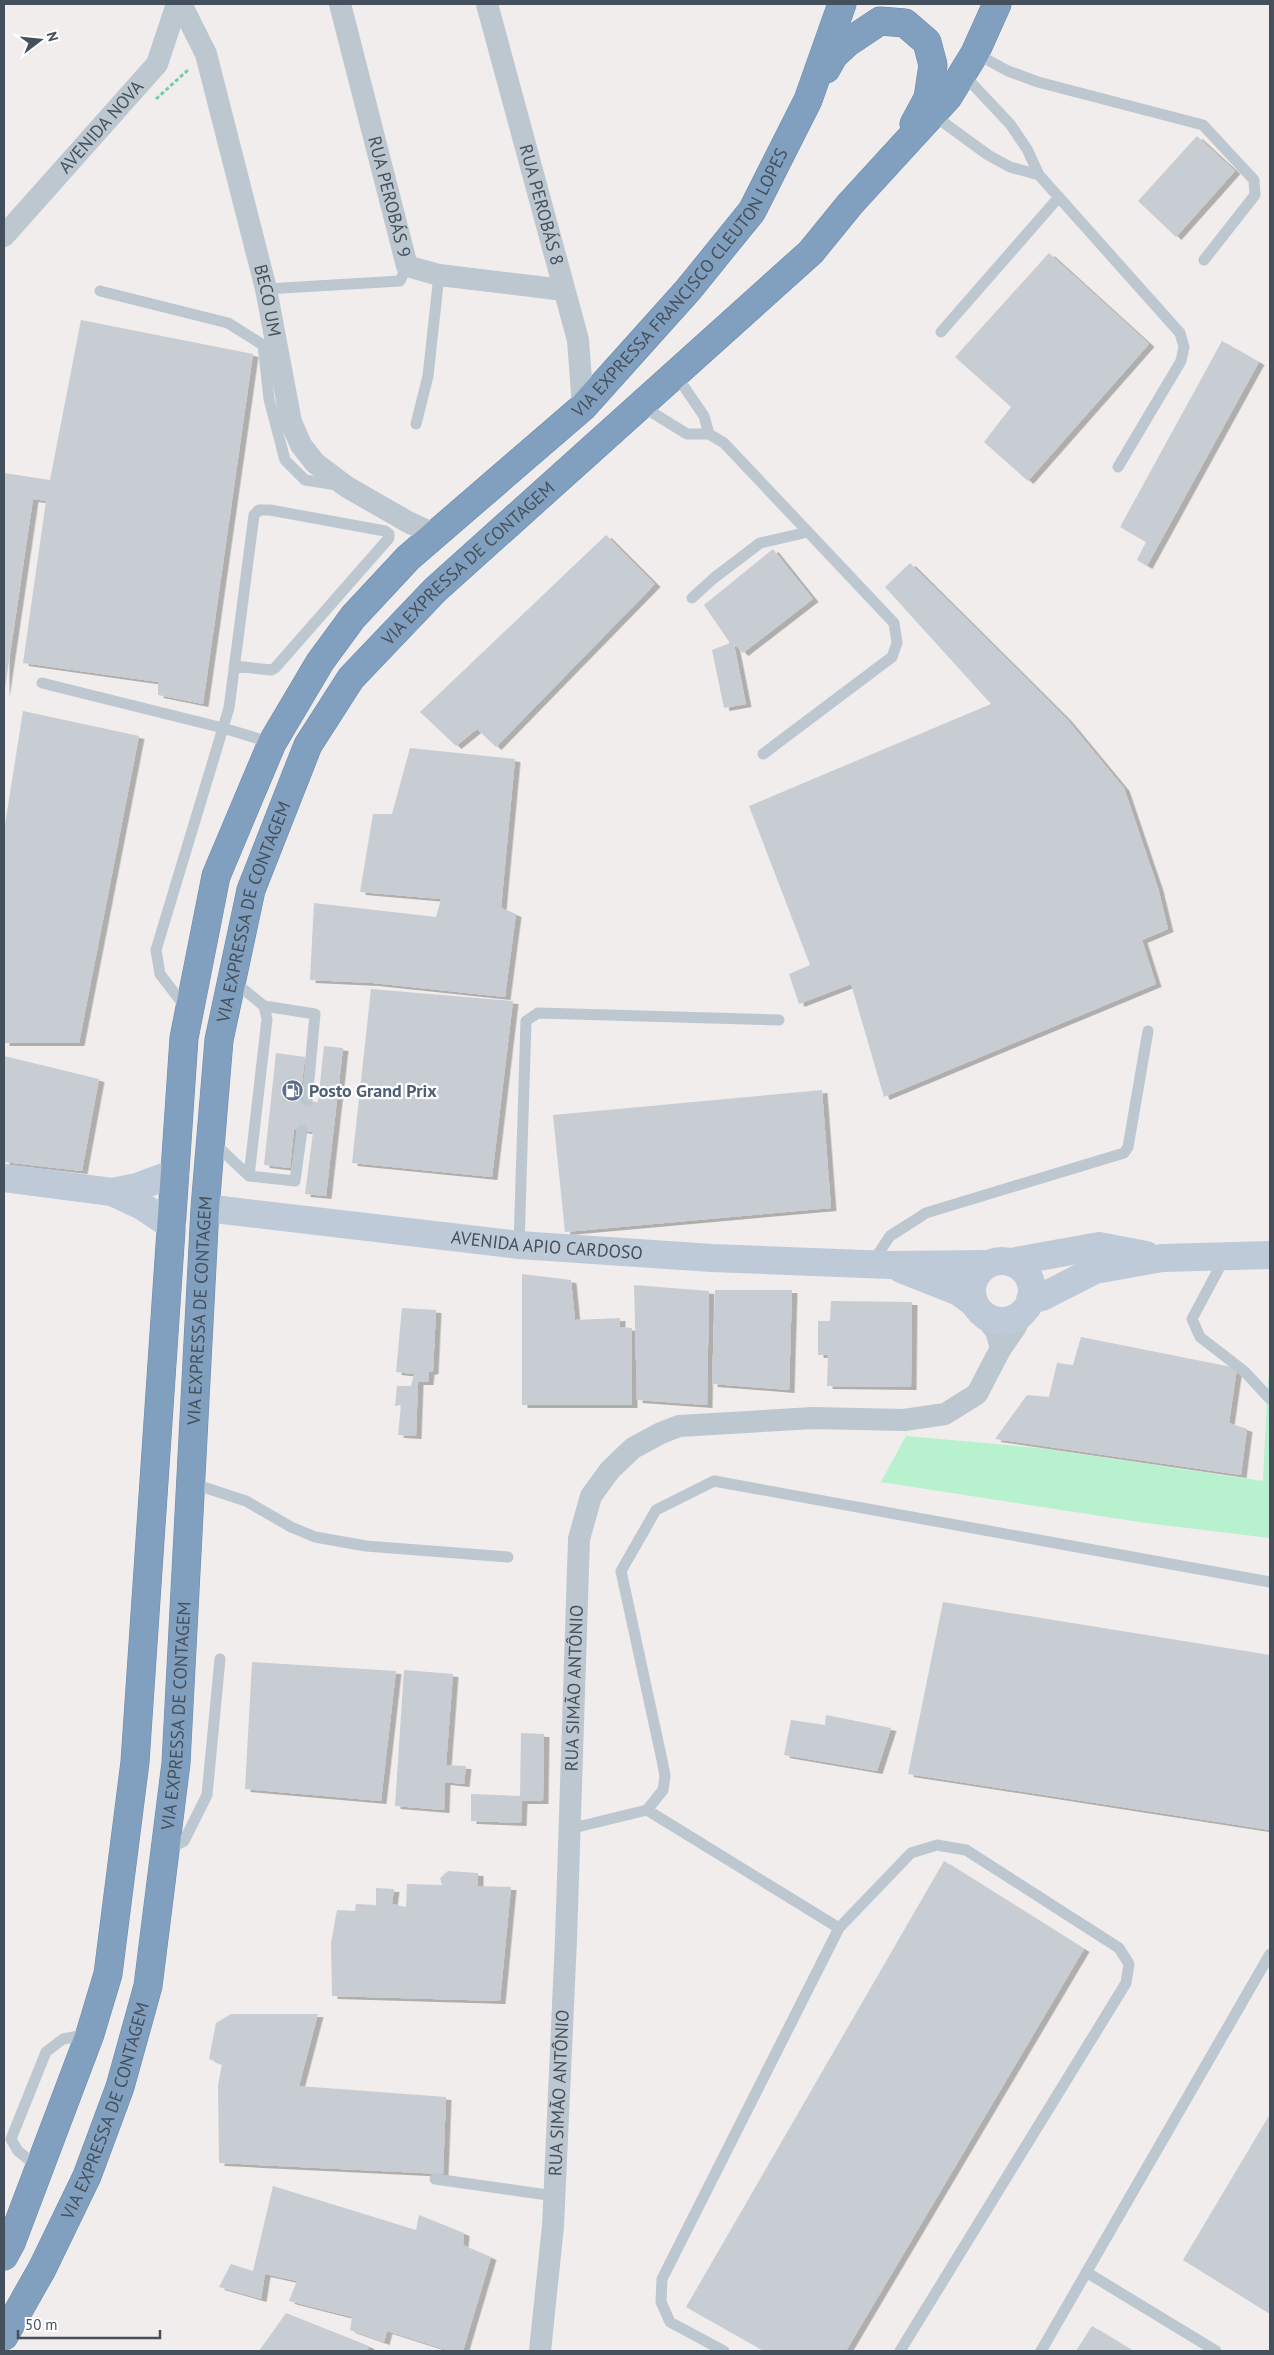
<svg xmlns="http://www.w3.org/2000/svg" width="1274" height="2355" viewBox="0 0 1274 2355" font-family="'PT Sans',sans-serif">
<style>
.green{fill:#b7f1ce}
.building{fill:#c8ccd3;filter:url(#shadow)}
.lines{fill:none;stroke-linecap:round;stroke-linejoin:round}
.highway-casing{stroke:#6c8aab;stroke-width:29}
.path{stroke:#6dd1a1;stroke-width:3;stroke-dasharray:4 2.5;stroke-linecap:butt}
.lane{stroke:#bcc7d0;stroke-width:11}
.street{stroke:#bcc7d0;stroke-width:22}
.secondary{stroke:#becad7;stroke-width:28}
.highway{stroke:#819fbf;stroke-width:28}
.labels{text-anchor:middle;stroke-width:4.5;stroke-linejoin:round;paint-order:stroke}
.street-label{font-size:18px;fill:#44505b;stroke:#fff}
.service-label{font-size:18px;font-weight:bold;fill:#4e5e75;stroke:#fff;text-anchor:start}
</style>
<defs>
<filter id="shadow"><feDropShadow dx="5.5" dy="3" stdDeviation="0" flood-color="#0004"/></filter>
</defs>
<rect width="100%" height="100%" fill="#f0edec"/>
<path class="green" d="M1270 1377V1538L1146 1523 881 1482 906 1436 1039 1448 1263 1481 1268 1379Z"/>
<path class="building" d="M1197 136 1235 171 1176 237 1138 201Z
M1049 253 1149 344 1028 481 984 442 1011 407 955 357Z
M81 320 253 354 203 704 158 695V682L23 663 46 501 33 499 4 695V473L50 480Z
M1222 341 1259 362 1147 566 1137 560 1146 542 1120 527Z
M606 535 655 584 496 747 477 729 456 746 420 712Z
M773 549 813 599 743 653 734 644 746 704 724 708 712 650 730 643 704 605Z
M910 563 1066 718 1124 788 1158 888 1168 929 1142 940 1156 984 884 1097 851 984 799 1004 789 974 810 965 749 806 991 704 885 587Z
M23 711 139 736 79 1043H4V831Z
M410 748 515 759 501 908 516 914 505 997 373 983 310 980 314 903 436 917 441 899 360 892 373 814H392Z
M371 989 513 1001 492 1177 352 1163Z
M324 1046 343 1048 326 1196 305 1194 313 1132 294 1129 290 1168 264 1165 276 1053 305 1057 300 1100 318 1102Z
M4 1056 99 1079 82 1171 4 1162Z
M822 1090 831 1208 565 1232 553 1115Z
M522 1274 571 1280 575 1320 620 1318V1327L632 1328V1405H522Z
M634 1285 709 1291 707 1405 637 1400Z
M715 1290H792L789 1390 712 1384Z
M831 1301 912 1302 911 1387 827 1386 828 1355H818V1321H830Z
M402 1308 436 1310 433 1371 429 1372 428 1382H418L416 1436 398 1435 401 1405 395 1406 397 1386H411L414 1374 396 1372Z
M1081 1337 1237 1368 1229 1423 1247 1429 1241 1475 995 1439 1027 1395 1049 1397 1057 1363 1073 1365Z
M943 1602 1270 1655V1830L908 1774Z
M252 1662 396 1671 381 1801 245 1789Z
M404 1670 453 1674 446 1765 466 1766 464 1784 445 1782 444 1810 395 1806Z
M826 1715 891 1728 877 1771 784 1755 791 1720 825 1725Z
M521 1733 544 1734 543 1801H522L521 1823 471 1821V1794L520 1796Z
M944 1861 1084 1949 846 2351H764L686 2307Z
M448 1871 478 1873V1886L511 1887 500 2001 332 1996 331 1943 337 1910 355 1911 356 1904 376 1905V1888L394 1889 392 1904 406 1907 407 1884 442 1885 440 1878Z
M231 2014H318L299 2086 446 2097 443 2174 219 2163 218 2085 222 2064 209 2059 216 2023Z
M1270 2114V2314L1183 2260Z
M273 2186 416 2230 419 2215 464 2233 463 2245 491 2257 463 2351H450L387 2331 384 2342 350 2330 352 2317 289 2301 297 2281 265 2274 261 2299 219 2287 231 2264 253 2271Z
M286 2313 369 2346 367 2351H259Z
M1092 2326 1133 2351H1076Z"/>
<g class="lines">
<defs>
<g id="highway">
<path d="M826 69 834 55 847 43 880 21 905 23 927 42 933 65 928 98 914 124"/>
<path id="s7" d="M4 2256 11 2243 90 2034 108 1974 135 1762 184 1038 216 876 272 743 320 662 353 617 408 558 583 407 688 290 752 211 808 100 842 4"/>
<path id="s8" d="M4 2336 42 2269 87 2176 120 2087 148 1986 176 1763 205 1208 219 1040 251 890 308 745 351 678 435 590 811 252 850 204 948 97 975 53 997 4"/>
</g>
</defs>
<use href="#highway" class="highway-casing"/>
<path class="path" d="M156 99 189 69"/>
<path class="lane" d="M975 53 1008 71 1038 82 1203 125 1254 180 1255 195 1204 260
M962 73 1010 124 1027 149 1039 175 1180 333 1184 347 1181 361 1118 467
M932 114 988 155 1010 167 1039 175
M266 289 400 281 407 266
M100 291 228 323 263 345 269 399 285 460 305 480 337 485
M941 332 1059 197
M676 375 704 416 709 434
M640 405 687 434H709L724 443 894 623 897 643 892 657 763 754
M416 424 428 376 439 275
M692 598 714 578 760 543 808 532
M42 683 223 728 272 743
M264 1006 315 1014 307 1101
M186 1008 160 974 156 950 229 708 254 515 259 510H270L385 531 389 534V538L275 668 271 670 234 666
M214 1143 249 1176 267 1019 264 1006 232 980
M249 1176 295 1181 302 1130
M519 1245 526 1021 538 1013 779 1020
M1225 1257 1192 1319 1200 1337 1244 1371 1270 1399
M872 1263 890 1236 926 1213 1124 1153 1128 1147 1148 1031
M191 1483 246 1501 291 1527 315 1537 366 1546 508 1557
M647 1810 839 1928 662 2279 661 2302 670 2322 724 2351
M569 1829 647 1810 663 1790 665 1776 662 1760 621 1571 656 1510 714 1481 1270 1582
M166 1850 184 1841 207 1795 220 1659
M839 1928 911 1853 937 1845 966 1850 1119 1948 1129 1964 1126 1983 900 2351
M39 2168 18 2151 11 2139 46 2052 63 2039 89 2034
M435 2179 555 2196
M1086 2272 1216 2351
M1041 2351 1270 1954"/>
<g class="street">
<path id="s1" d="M181 4 206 54 266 289 291 422 301 445 315 463 347 487 408 522 434 534"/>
<path id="s2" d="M340 4 407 266 439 275 564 290"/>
<path id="s3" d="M487 4 578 340 583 407"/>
<path id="s4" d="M4 236 157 64 177 4"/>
<path d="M982 1313 996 1331 1001 1348"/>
<path id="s5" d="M540 2351 553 2226 566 1939 579 1539 591 1496 610 1470 633 1448 661 1433 679 1426 813 1418 904 1420 945 1414 977 1394 1001 1348 1015 1328 1024 1310"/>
</g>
<g class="secondary">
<path d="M4 1178 112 1192 142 1206 172 1226"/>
<path d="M112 1192 137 1187 175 1173"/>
<path id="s6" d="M205 1208 519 1245 712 1258 890 1265 988 1264"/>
<circle cx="1002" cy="1291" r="30"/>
<path d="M1011 1262 1099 1246 1146 1255"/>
<path d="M901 1269 959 1292 975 1304"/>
<path d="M1030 1300 1042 1297 1095 1270 1162 1258 1270 1255"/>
</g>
<use href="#highway" class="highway"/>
</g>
<defs>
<symbol id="fuel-disc" viewBox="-11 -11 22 22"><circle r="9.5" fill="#5c6f8a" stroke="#fff"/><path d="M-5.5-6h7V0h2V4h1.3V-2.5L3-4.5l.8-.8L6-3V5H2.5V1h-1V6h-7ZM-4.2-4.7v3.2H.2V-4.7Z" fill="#fff"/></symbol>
</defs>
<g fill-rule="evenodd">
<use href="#fuel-disc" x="280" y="1078" width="25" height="25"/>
</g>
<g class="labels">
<g class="street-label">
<text dy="6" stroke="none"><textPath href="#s4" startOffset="146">AVENIDA NOVA</textPath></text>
<text dy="6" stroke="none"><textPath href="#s2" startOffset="199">RUA PEROBÁS 9</textPath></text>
<text dy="6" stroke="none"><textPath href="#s3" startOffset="208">RUA PEROBÁS 8</textPath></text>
<text dy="6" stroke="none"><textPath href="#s7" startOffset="2170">VIA EXPRESSA FRANCISCO CLEUTON LOPES</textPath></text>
<text dy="6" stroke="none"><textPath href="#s1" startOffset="310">BECO UM</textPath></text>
<text dy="6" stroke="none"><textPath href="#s8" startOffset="1882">VIA EXPRESSA DE CONTAGEM</textPath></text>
<text dy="6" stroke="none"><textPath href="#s8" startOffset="1462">VIA EXPRESSA DE CONTAGEM</textPath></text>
<text dy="6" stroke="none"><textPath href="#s6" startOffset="344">AVENIDA APIO CARDOSO</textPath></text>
<text dy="6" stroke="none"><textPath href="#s8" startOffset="1058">VIA EXPRESSA DE CONTAGEM</textPath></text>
<text dy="6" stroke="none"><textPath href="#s5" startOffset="664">RUA SIMÃO ANTÔNIO</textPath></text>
<text dy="6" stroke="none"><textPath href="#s8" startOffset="652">VIA EXPRESSA DE CONTAGEM</textPath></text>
<text dy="6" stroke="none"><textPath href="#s5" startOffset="259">RUA SIMÃO ANTÔNIO</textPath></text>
<text dy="6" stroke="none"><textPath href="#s8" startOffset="248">VIA EXPRESSA DE CONTAGEM</textPath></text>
</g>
<g class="service-label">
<text x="309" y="1097">Posto Grand Prix</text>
</g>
</g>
<rect width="1274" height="2355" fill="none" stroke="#44505b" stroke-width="10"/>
<g transform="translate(40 40) rotate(74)" stroke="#ffffff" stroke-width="4" paint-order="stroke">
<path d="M0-4L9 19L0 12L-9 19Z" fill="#44505b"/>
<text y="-8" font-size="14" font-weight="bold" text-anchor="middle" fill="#44505b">N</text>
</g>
<path d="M18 2330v8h142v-8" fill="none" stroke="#44505b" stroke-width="2.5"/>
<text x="25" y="2330" font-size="15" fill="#44505b" stroke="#ffffff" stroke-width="4" paint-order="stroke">50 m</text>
</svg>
